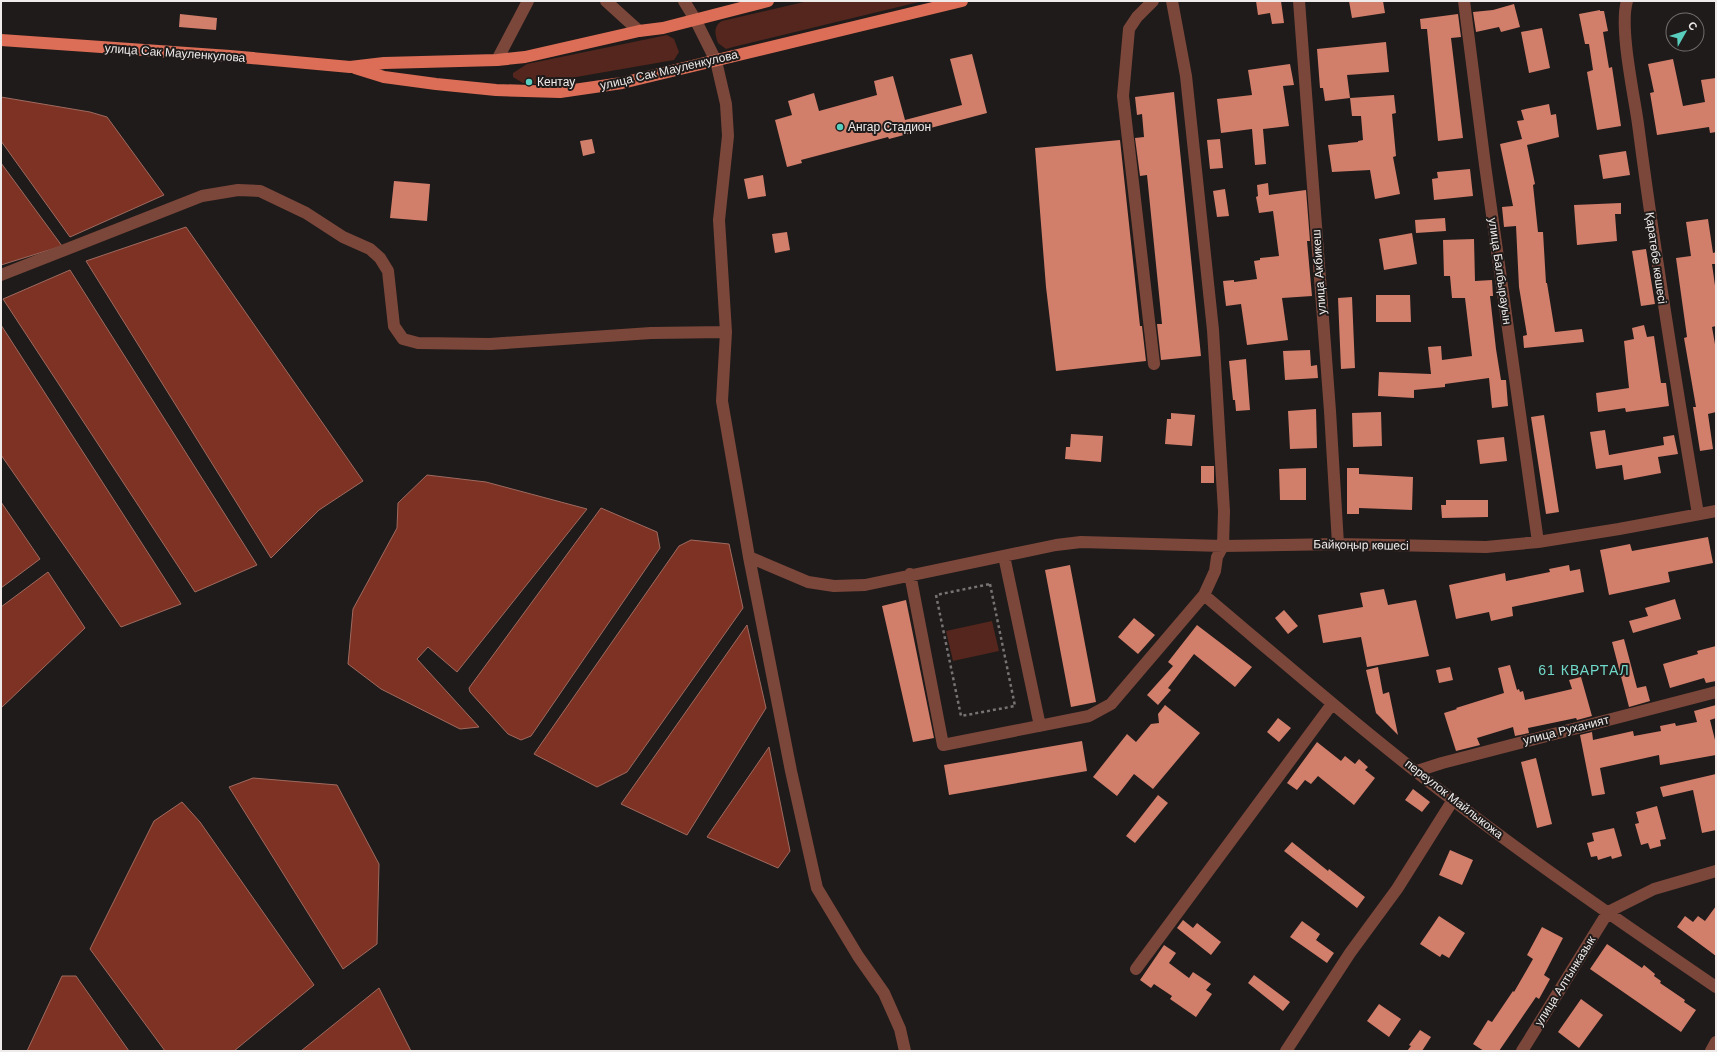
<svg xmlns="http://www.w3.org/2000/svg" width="1717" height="1052" viewBox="0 0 1717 1052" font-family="Helvetica,sans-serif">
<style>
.green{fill:#54261d}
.water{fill:#7d3223;stroke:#9f6a5f}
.building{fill:#d17e6b}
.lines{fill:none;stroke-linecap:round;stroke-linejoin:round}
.path{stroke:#767372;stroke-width:2.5;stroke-dasharray:3 3;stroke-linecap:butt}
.minor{stroke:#7c473b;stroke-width:12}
.major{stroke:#dc6e57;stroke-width:12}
.poi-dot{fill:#59cebe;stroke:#1f1b1a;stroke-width:1.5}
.labels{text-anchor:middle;stroke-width:4;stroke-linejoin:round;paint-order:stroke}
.street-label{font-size:12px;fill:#eeebea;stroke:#1f1b1a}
.poi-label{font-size:12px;fill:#eeebea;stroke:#1f1b1a;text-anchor:start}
.quarter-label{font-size:14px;letter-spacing:1px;fill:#70d9ca;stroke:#1f1b1a}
</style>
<rect width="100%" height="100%" fill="#1f1b1a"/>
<path class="green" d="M808 1H923L733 47 726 49 718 43C715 35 713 26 722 21Z
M667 35 674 39 679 52 674 60 536 84 523 83 513 77V73L527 64Z
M992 621 999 651 953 661 946 631Z"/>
<path class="water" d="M1 97 90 112 107 117 164 195 70 237 1 141Z
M1 163 62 246 1 265Z
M186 227 363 481 319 510 271 558 86 261Z
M70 270 257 565 195 592 3 299Z
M1 325 181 604 121 627 1 455Z
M427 475 486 482 587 509 457 672 428 647 417 659 479 727 460 729 381 689 348 664 353 609 397 528 398 503Z
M1 502 40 559 1 588Z
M601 508 657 532 660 548 531 736 521 740 508 734 470 692 469 688Z
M691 540 729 544 743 608 627 772 597 787 534 754 679 546Z
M48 572 85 628 1 708V607Z
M747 625 766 708 687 835 621 804Z
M769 747 790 851 778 868 707 837Z
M253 778 337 785 379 864 377 944 343 969 229 787Z
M182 802 200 822 314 985 234 1051H165L90 949 154 821Z
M62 976H76L129 1051H27Z
M379 988 411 1051H301Z"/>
<path class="building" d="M1256 1H1281L1284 23 1272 24 1270 13 1258 15Z
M1349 1H1383L1385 13 1352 18Z
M1514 4 1520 27 1501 32 1499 27 1476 32 1473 12 1493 10Z
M1600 10V11H1604L1608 31 1603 32 1609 68 1612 67 1621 126 1597 130 1587 72 1593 70 1589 44H1585L1579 14Z
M180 14 217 18 216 30 179 27Z
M1458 14 1461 37 1451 38 1463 138 1438 141 1427 29H1421L1420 19Z
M1542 28 1550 68 1529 73 1521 32Z
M1386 42 1389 72 1347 75 1350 98 1325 101 1323 88H1320L1317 49Z
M972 54 987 113 889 139 888 137 801 160 802 163 787 167 775 120 792 115 788 101 814 93 819 111 877 95 874 81 893 76 905 120 962 105 950 59Z
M1673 59 1683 106 1705 102 1701 80 1716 78V132L1710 133 1709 127 1657 135 1650 93 1654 92 1648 64Z
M1290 64 1294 85 1283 86 1289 126 1263 129 1266 164 1255 165 1252 129 1221 133 1217 99 1252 95 1248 70Z
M1174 92 1201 356 1161 360 1157 324H1162L1147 175 1140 176 1135 138 1144 137 1142 114 1137 115 1135 97Z
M1394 95 1396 113 1392 114 1396 156 1393 157 1400 194 1375 199 1370 170 1332 172 1328 145 1358 142V141L1363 140 1361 116H1352L1350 98Z
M1549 104 1551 115 1556 114 1559 137 1527 145 1535 184 1533 185 1538 232H1543L1546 283H1547L1555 332 1582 329 1584 342 1524 348 1523 336 1527 335 1519 287 1516 226 1504 227 1502 207 1513 206 1500 144 1522 139 1517 121 1524 120 1521 110Z
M592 139 595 153 583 156 580 141Z
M1220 139 1223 168 1210 169 1207 140Z
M1120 140 1140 326H1142L1146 361 1056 371 1046 287 1035 148Z
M1626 151 1630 175 1603 179 1599 155Z
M1470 169 1473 196 1434 200 1432 179 1438 178 1437 172Z
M763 175 766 196 748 199 744 179Z
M394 181 430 184 427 221 390 218Z
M1268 183 1269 195 1306 190 1310 241H1307L1312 296 1282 298 1288 340 1247 345 1241 304 1226 306 1223 281 1234 280V282L1257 279 1254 261 1260 260V258L1279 256 1273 211 1259 213 1256 197 1258 196 1257 185Z
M1225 189 1229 216 1217 217 1213 191Z
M1621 203V214H1615L1617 241 1577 245 1574 205Z
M1445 218 1446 231 1416 233 1415 220Z
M1708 219 1713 253 1716 252V264H1712L1716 293V326L1712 327 1716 350V412L1708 414 1713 449 1700 451 1693 407H1696L1684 338 1687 337 1676 258 1691 256 1686 222Z
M787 232 790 250 775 253 772 234Z
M1412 233 1417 264 1384 270 1379 239Z
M1474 239 1475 281 1492 280 1493 296H1490L1496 349 1501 380H1506L1508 406 1492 408 1489 378 1445 384V387L1414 390V398L1378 396 1379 372 1431 374 1428 347 1441 346 1442 360 1472 356 1465 298H1452L1450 276H1444L1443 240Z
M1646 249 1655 304 1641 306 1632 251Z
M1376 295H1410L1411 322H1376Z
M1352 297 1355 368 1341 369 1338 298Z
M1644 325 1647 337 1654 336 1661 383H1666L1669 406 1626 412 1625 408 1598 412 1596 393 1629 388 1624 341 1634 339 1632 328Z
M1310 350 1311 366 1317 365 1318 378 1285 380 1283 351Z
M1246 359 1250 410 1236 411 1235 400H1233L1229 361Z
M1316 409 1317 448 1290 449 1288 411Z
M1381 412 1382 446 1353 447 1352 413Z
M1171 413 1195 415 1192 446 1165 444 1167 419H1171Z
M1544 415 1559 512 1546 514 1531 417Z
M1605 430 1609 455 1664 445 1663 437 1674 435 1678 454 1658 457 1661 473 1624 480 1622 465 1596 469 1590 432Z
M1071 434 1103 436 1101 462 1065 459 1066 447H1070Z
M1504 437 1507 461 1480 464 1477 440Z
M1201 466H1214V483H1201Z
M1306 468V500H1280L1279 469Z
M1347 468H1359V474L1413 477 1412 510 1359 508V514H1347Z
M1446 500H1488V517L1442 518 1441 505H1446Z
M1708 537 1713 563 1668 572 1670 582 1609 595 1600 550 1630 544 1632 551Z
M1070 565 1096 702 1071 707 1045 570Z
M1569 565 1570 571 1580 569 1584 592 1512 607 1513 616 1491 621 1489 612 1456 619 1449 585 1505 573 1506 581 1550 572 1549 569Z
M1384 589 1388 605 1416 600 1429 656 1367 667 1361 637 1323 643 1318 615 1363 607 1360 593Z
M1675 599 1681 619 1633 633 1629 621 1648 616 1645 608Z
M906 600 934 738 913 742 882 606Z
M1284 610 1298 626 1288 634 1275 618Z
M1134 618 1155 635 1138 654 1118 637Z
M1197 625 1252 667 1235 687 1194 654 1168 688 1171 690 1158 705 1147 695 1173 666 1168 662Z
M1624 639 1637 688 1646 686 1650 701 1629 707 1612 642Z
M1716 646V681L1706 683 1704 678 1670 688 1663 664 1698 654 1697 651Z
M1510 665 1517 690 1519 689 1520 692 1523 691 1525 700 1572 689 1569 680 1581 677 1592 716 1577 720 1576 718 1528 728 1529 733 1515 736 1513 727 1477 738 1480 745 1456 751 1444 713 1457 709 1456 708 1504 693 1498 668Z
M1378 667 1383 694 1389 692 1398 735 1376 713 1366 670Z
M1450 667 1453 680 1439 683 1436 670Z
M1165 705 1200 733 1153 789 1134 774 1117 796 1093 777 1127 734 1136 742 1151 724 1159 723 1158 714Z
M1716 705V718L1710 720 1716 744V755L1660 765 1659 755 1600 768 1605 794 1592 796 1580 735 1592 732 1593 740 1633 731 1634 736 1661 731 1660 726 1675 723 1676 726 1697 722 1694 711Z
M1278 718 1291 728 1279 742 1267 732Z
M1082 741 1087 771 949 795 944 765Z
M1317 742 1341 761 1345 756 1355 764 1359 759 1368 767 1365 770 1375 778 1354 805 1318 776 1311 784 1305 780 1297 790 1287 783Z
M1536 758 1552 824 1537 828 1521 762Z
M1716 774V830L1702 833 1693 790 1663 797 1660 787Z
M1413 789 1430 802 1422 812 1405 800Z
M1158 795 1168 803 1135 843 1126 836Z
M1657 806 1666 839 1660 840 1661 846 1650 849 1648 843 1641 845 1635 824 1639 823 1636 812Z
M1614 828 1622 856 1612 859 1611 856 1598 860 1597 856 1591 857 1587 843 1594 841 1592 833Z
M1292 842 1328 871 1329 869 1365 897 1357 908 1284 851Z
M1450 850 1473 860 1462 885 1439 875Z
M1716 906V956L1677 927 1685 916 1693 922 1698 916 1705 921Z
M1439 916 1465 933 1449 958 1442 954 1440 957 1420 944Z
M1183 920 1193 928 1197 923 1221 942 1211 955 1177 928Z
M1302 921 1320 934 1316 940 1334 953 1327 963 1290 937Z
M1542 927 1563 938 1544 975 1550 979 1539 999 1536 997 1499 1051H1484L1473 1044 1488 1020 1492 1022 1513 991 1514 992 1533 959 1527 955Z
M1607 944 1642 968 1644 965 1655 974 1654 976 1661 981 1660 983 1685 1000 1684 1002 1696 1010 1681 1032 1590 969Z
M1164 945 1176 953 1169 963 1189 978 1193 972 1211 984 1206 990 1212 994 1196 1017 1170 999 1172 996 1154 984 1151 988 1140 980Z
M1254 975 1290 1002 1283 1011 1248 983Z
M1581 999 1603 1015 1579 1048 1558 1032Z
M1379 1004 1401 1019 1389 1037 1367 1021Z
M1420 1030 1431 1037 1422 1051H1407L1411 1046 1409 1045Z"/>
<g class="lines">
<path class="path" d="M990 584 1015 706 961 716 936 595Z"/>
<path class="minor" d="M606 1 639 31
M684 1 695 19 716 61 726 104 728 136 719 220 726 332 722 401 749 557 791 771 817 888 858 956 884 993 900 1029 905 1051
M1153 1 1137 17 1129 29 1123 96 1154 364
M1299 1 1330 411 1338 544
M1464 1 1485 165 1538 542
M1627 1C1619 27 1634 95 1638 124 1655 255 1676 384 1698 514
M497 60 528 1
M1 275 202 196 238 190 260 191 306 213 343 237 370 249 380 258 388 271 394 326 403 339 418 343 490 344 651 333 726 332
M1004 556 1040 726
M749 557 808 582 834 586 865 585 1056 545 1081 542 1223 546 1338 544 1486 547 1538 542 1619 529 1716 511
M910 574 943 745 1089 716 1111 704 1204 595 1215 571 1217 557 1223 546 1224 511 1213 330 1186 76 1172 1
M1204 595C1287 665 1368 736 1454 801 1539 866 1628 927 1716 987
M1417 771 1442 763 1716 692
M1136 969 1332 704
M1286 1051 1350 953 1397 889 1453 800
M1522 1051 1608 912 1654 889 1716 871
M1711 1051 1716 1042"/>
<path class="major" d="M1 40 230 56 350 67 384 63 497 60 525 57 639 31 663 28 768 1
M355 68 384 77 436 84 496 90 560 92 622 83 962 1"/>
</g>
<g class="poi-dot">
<circle cx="529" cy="82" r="4"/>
<circle cx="840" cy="127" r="4"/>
</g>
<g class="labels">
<g class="street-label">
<text transform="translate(175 53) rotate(4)" y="4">улица Сак Мауленкулова</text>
<text transform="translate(669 70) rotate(-13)" y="4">улица Сак Мауленкулова</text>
<text transform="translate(1656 258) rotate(82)" y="4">Қаратөбе көшесі</text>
<text transform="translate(1500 271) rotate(82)" y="4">улица Балбырауын</text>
<text transform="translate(1319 272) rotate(-94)" y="4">улица Акбикеш</text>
<text transform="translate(1361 545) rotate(1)" y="4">Байқоңыр көшесі</text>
<text transform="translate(1566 730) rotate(-14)" y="4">улица Руханият</text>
<text transform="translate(1454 799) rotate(38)" y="4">переулок Майлыкожа</text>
<text transform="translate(1565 981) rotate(-58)" y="4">улица Алтынказык</text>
</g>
<g class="poi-label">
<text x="537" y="86">Кентау</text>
<text x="848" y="131">Ангар Стадион</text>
</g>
<g class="quarter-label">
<text x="1584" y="675">61 КВАРТАЛ</text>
</g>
</g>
<rect width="1717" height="1052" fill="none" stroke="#eeebea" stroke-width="4"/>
<g transform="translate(1685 32) rotate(51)"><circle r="19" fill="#1f1b1a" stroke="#726e6d"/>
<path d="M0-3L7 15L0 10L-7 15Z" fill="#59cebe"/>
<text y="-6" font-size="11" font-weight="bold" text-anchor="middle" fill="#eeebea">С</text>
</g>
</svg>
